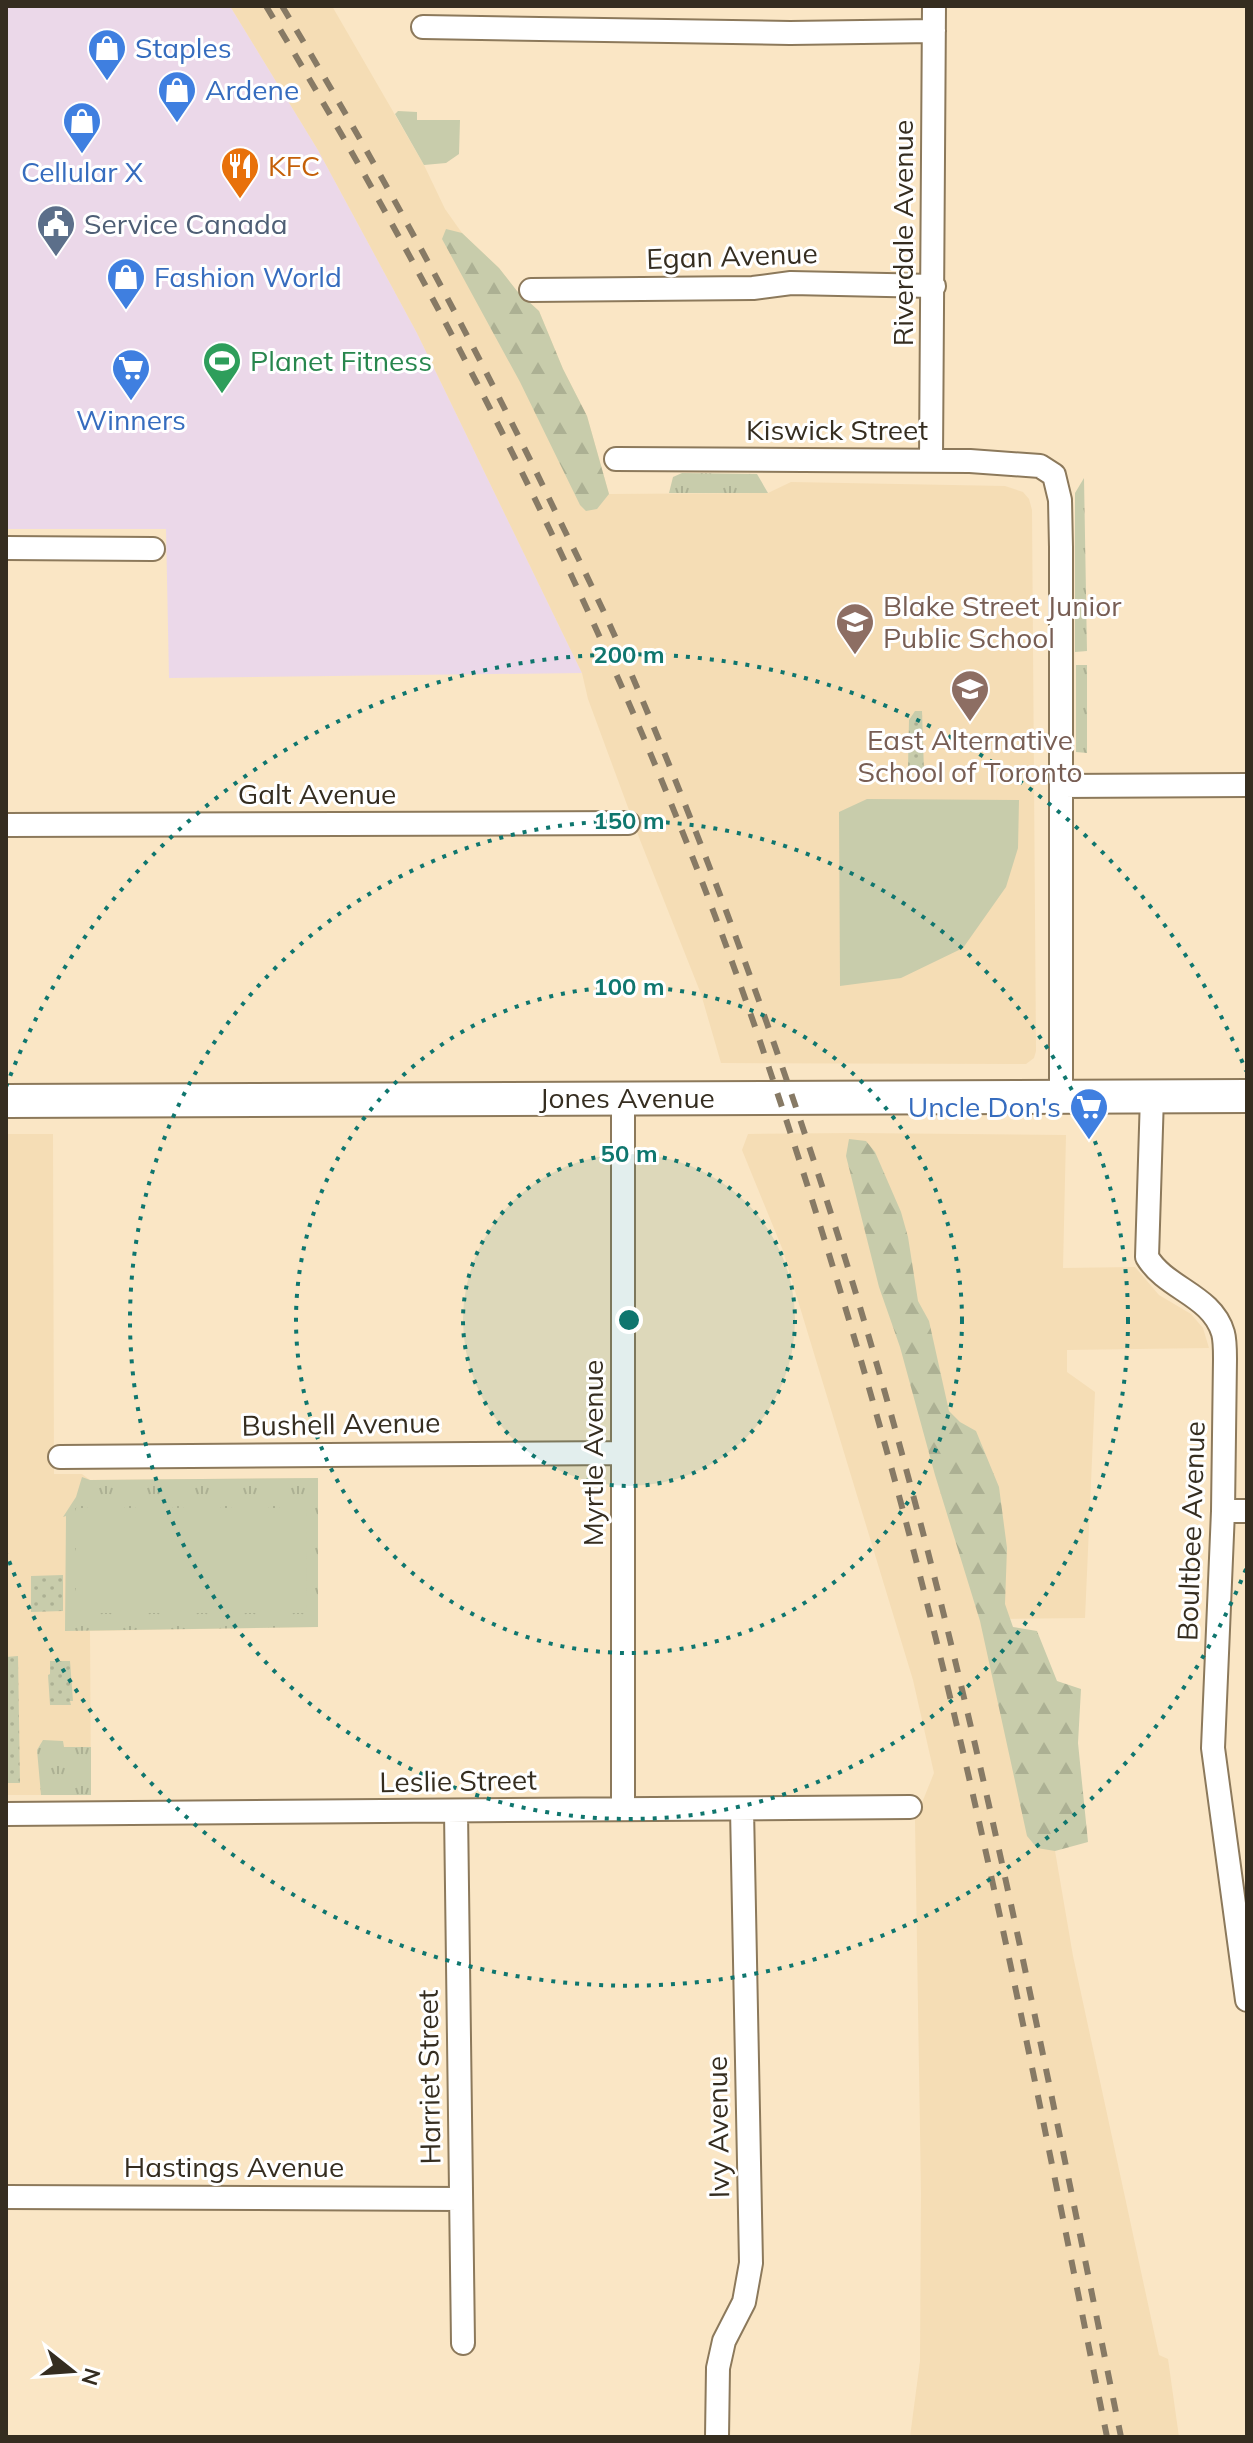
<svg xmlns="http://www.w3.org/2000/svg" width="1253" height="2443" viewBox="0 0 1253 2443" font-family="Mulish,sans-serif">
<style>
.commercial{fill:#ebd8e9}
.built{fill:#f5ddb5}
.grass{fill:url(#grass-tufts)}
.forest{fill:url(#forest-firs)}
.park{fill:url(#park-dots)}
.garden{fill:#c8ccab}
.lines{fill:none;stroke-linecap:round;stroke-linejoin:round}
.street-casing{stroke:#8c795b;stroke-width:26}
.secondary-casing{stroke:#8c795b;stroke-width:36}
.street{stroke:#fff;stroke-width:22}
.secondary{stroke:#fff;stroke-width:32}
.rail{stroke:#877a65;stroke-width:6;stroke-dasharray:14 14;stroke-linecap:butt}
.ring{fill:none;stroke:#0f766e;stroke-width:4;stroke-dasharray:4 8}
.labels{text-anchor:middle;stroke-width:6;stroke-linejoin:round;paint-order:stroke}
.shop-label{font-size:28px;fill:#366cbe;stroke:#fff;text-anchor:start}
.food-label{font-size:28px;fill:#c56008;stroke:#fff;text-anchor:start}
.service-label{font-size:28px;fill:#4e5e75;stroke:#fff;text-anchor:start}
.street-label{font-size:28px;fill:#352d20;stroke:#fff}
.leisure-label{font-size:28px;fill:#27864d;stroke:#fff;text-anchor:start}
.education-label{font-size:28px;fill:#785e54;stroke:#fff;text-anchor:start}
.centre{fill:#0f766e;stroke:#fff;stroke-width:4}
.ring-label{font-size:24px;text-anchor:middle;font-weight:bold;fill:#0f766e;stroke:#fff;stroke-width:6;stroke-linejoin:round;paint-order:stroke}
</style>
<defs>
<pattern id="grass-tufts" width="24" height="20" patternUnits="userSpaceOnUse" patternTransform="scale(2)"><rect width="24" height="20" fill="#c8ccab"/><path d="M3 7l-1-3M5 7V3M7 7l1-3M15 17l-1-3M17 17v-4M19 17l1-3" fill="none" stroke="#acb093"/></pattern>
<pattern id="forest-firs" width="22" height="20" patternUnits="userSpaceOnUse" patternTransform="scale(2)"><rect width="22" height="20" fill="#c8ccab"/><path d="M5 1l3.5 6h-7zM16 11l3.5 6h-7z" fill="#acb093"/></pattern>
<pattern id="park-dots" width="8" height="8" patternUnits="userSpaceOnUse" patternTransform="scale(2)"><rect width="8" height="8" fill="#c8ccab"/><path d="M2 2h.1M6 6h.1" fill="none" stroke="#acb093" stroke-width="1.8" stroke-linecap="round"/></pattern>
</defs>
<rect width="100%" height="100%" fill="#fae6c5"/>
<path class="commercial" d="M6 6H230L318 150 417 333 582 673 169 678 166 529H6Z"/>
<path class="built" d="M230 6H332L424 165 445 209 462 233 499 268 517 291 539 311 563 369 587 416 609 494 768 493 791 482 1005 486 1023 492 1029 499 1032 510 1036 1051 1034 1058 1026 1064 721 1063 701 994 640 840 588 699 582 673 417 333 318 150Z
M854 1133 1066 1135 1063 1268 1135 1267 1159 1295 1191 1314 1203 1328 1209 1348 1067 1350V1372L1095 1392 1085 1618 995 1619 1055 1851 1073 1956 1159 2355 1168 2359 1179 2437H910L920 2361 921 2193 915 1820 934 1773 913 1680 782 1248 742 1150 748 1134Z
M6 1134H53L54 1474H82L90 1480 318 1478V1627L90 1631 91 1795H6Z"/>
<path class="grass" d="M682 473 757 474 768 493H669L673 477Z
M1084 478 1087 651 1075 652V493Z
M1076 665H1087V753L1076 752Z
M82 1477 90 1480 318 1478V1627L65 1631 66 1516 63 1517 76 1497Z
M43 1740 63 1741 64 1747H91V1795H41L37 1750Z"/>
<path class="forest" d="M446 229 462 233 499 268 517 291 539 311 563 369 587 416 609 494 597 509 586 511 580 505 520 382 442 239Z
M849 1139 866 1141 875 1152 901 1212 908 1237 918 1301 929 1321 949 1411 960 1422 976 1431 999 1487 1007 1548 1005 1604 1013 1627 1037 1631 1057 1681 1081 1689 1078 1743 1088 1842 1055 1851 1037 1848 1027 1836 980 1621 935 1475 900 1347 879 1287 846 1156Z"/>
<path class="park" d="M915 711H922L924 771H913L908 768 909 720Z
M63 1575V1611L31 1612V1576Z
M18 1656 20 1783H6V1657Z
M50 1661H70L73 1701H70L71 1705H50L48 1675 50 1674Z"/>
<path class="garden" d="M398 111 417 112V120H460L459 154 446 163 424 165 395 114Z
M867 799 1019 800 1018 848 1006 887 963 948 901 978 840 986 839 812Z
M76 1508H307L306 1613H76Z"/>
<g class="lines">
<defs>
<path id="street" d="M423 27 790 33 934 31
M531 290 753 288 791 283 934 286
M616 459 970 461 1040 466 1054 475 1060 500 1061 547V1097
M931 460 934 6
M6 548 153 549
M1061 786 1247 785
M6 825 628 823
M1152 1096 1147 1257C1166 1289 1212 1295 1223 1333 1225 1340 1225 1350 1225 1359L1223 1511 1213 1748 1247 2000
M623 1097V1808
M60 1457 623 1453
M1223 1511H1247
M456 1811 463 2343
M6 1814 910 1807
M6 2197 461 2199
M717 2437 718 2368 724 2341 744 2302 751 2263 742 1809"/>
<path id="secondary" d="M6 1101 1247 1096"/>
</defs>
<use href="#street" class="street-casing"/>
<use href="#secondary" class="secondary-casing"/>
<use href="#street" class="street"/>
<use href="#secondary" class="secondary"/>
<path class="rail" d="M266 6C467 340 643 692 767 1062 818 1214 865 1367 906 1522 986 1824 1045 2131 1107 2437
M282 6C376 162 463 322 543 486 569 540 597 595 621 650 702 837 772 1029 834 1223 960 1619 1038 2030 1121 2437"/>
</g>
<circle cx="629" cy="1320" r="166" fill="#0f766e" fill-opacity=".12"/>
<g class="ring">
<circle cx="629" cy="1320" r="166"/>
<circle cx="629" cy="1320" r="333"/>
<circle cx="629" cy="1320" r="499"/>
<path d="M1246 1569A665 665 0 0 1 6 1553M6 1087A665 665 0 0 1 1246 1071"/>
</g>
<defs>
<symbol id="shop-pin" viewBox="-11 -11 22 30"><path d="M0 17L-7.5 6A9.5 9.5 0 1 1 7.5 6Z" fill="#3f7fe0" stroke="#fff"/><path d="M-5-2.5h2.3a2.7 3.5 0 0 1 5.4 0H5L5.5 6h-11ZM-1.5-2.5h3a1.5 2.3 0 0 0-3 0Z" fill="#fff"/></symbol>
<symbol id="restaurant-pin" viewBox="-11 -11 22 30"><path d="M0 17L-7.5 6A9.5 9.5 0 1 1 7.5 6Z" fill="#e8710a" stroke="#fff"/><path d="M-5-6h1v4h1v-4h1v4h1v-4h1v5L-1.5 .5V6h-2V.5L-5-1ZM5-6V6H3V1.5H1.5Q1.5-4 5-6Z" fill="#fff"/></symbol>
<symbol id="civic-pin" viewBox="-11 -11 22 30"><path d="M0 17L-7.5 6A9.5 9.5 0 1 1 7.5 6Z" fill="#5c6f8a" stroke="#fff"/><path d="M-.6-6.5H3V-4.5H.6V-3L4-1V1h2V6H-6V1h2V-1L-.6-3ZM-1.2 2.5V6h2.4V2.5Z" fill="#fff"/></symbol>
<symbol id="stadium-pin" viewBox="-11 -11 22 30"><path d="M0 17L-7.5 6A9.5 9.5 0 1 1 7.5 6Z" fill="#2e9e5b" stroke="#fff"/><path d="M0-5a6.5 5 0 1 0 0 10a6.5 5 0 1 0 0-10ZM-3.5-1.8h7v3.6h-7Z" fill="#fff"/></symbol>
<symbol id="supermarket-pin" viewBox="-11 -11 22 30"><path d="M0 17L-7.5 6A9.5 9.5 0 1 1 7.5 6Z" fill="#3f7fe0" stroke="#fff"/><path d="M-6-5.5h2.5l.6 2H6L4.5 2H-2.5L-4.4-4H-6ZM-1.5 3.2a1.3 1.3 0 1 0 .1 0ZM3 3.2a1.3 1.3 0 1 0 .1 0Z" fill="#fff"/></symbol>
<symbol id="school-pin" viewBox="-11 -11 22 30"><path d="M0 17L-7.5 6A9.5 9.5 0 1 1 7.5 6Z" fill="#8d6e63" stroke="#fff"/><path d="M0-5L7-2L0 1L-7-2ZM-4 1L0 2.5L4 1V4Q0 6-4 4Z" fill="#fff"/></symbol>
</defs>
<g fill-rule="evenodd">
<use href="#shop-pin" x="85" y="26" width="44" height="60"/>
<use href="#shop-pin" x="155" y="68" width="44" height="60"/>
<use href="#shop-pin" x="60" y="99" width="44" height="60"/>
<use href="#restaurant-pin" x="218" y="144" width="44" height="60"/>
<use href="#civic-pin" x="34" y="202" width="44" height="60"/>
<use href="#shop-pin" x="104" y="255" width="44" height="60"/>
<use href="#stadium-pin" x="200" y="339" width="44" height="60"/>
<use href="#supermarket-pin" x="109" y="346" width="44" height="60"/>
<use href="#school-pin" x="833" y="600" width="44" height="60"/>
<use href="#school-pin" x="948" y="667" width="44" height="60"/>
<use href="#supermarket-pin" x="1067" y="1085" width="44" height="60"/>
</g>
<g class="labels">
<g class="shop-label">
<text x="135" y="58">Staples</text>
<text x="205" y="100">Ardene</text>
<text x="82" y="182" text-anchor="middle">Cellular X</text>
<text x="154" y="287">Fashion World</text>
<text x="131" y="430" text-anchor="middle">Winners</text>
<text x="1061" y="1117" text-anchor="end">Uncle Don's</text>
</g>
<g class="food-label">
<text x="268" y="176">KFC</text>
</g>
<g class="service-label">
<text x="84" y="234">Service Canada</text>
</g>
<g class="street-label">
<text transform="translate(903 233) rotate(-90)" y="10">Riverdale Avenue</text>
<text transform="translate(732 256) rotate(-2)" y="10">Egan Avenue</text>
<text x="837" y="440">Kiswick Street</text>
<text x="317" y="804">Galt Avenue</text>
<text x="627" y="1108">Jones Avenue</text>
<text transform="translate(341 1424) rotate(-1)" y="10">Bushell Avenue</text>
<text transform="translate(593 1453) rotate(-90)" y="10">Myrtle Avenue</text>
<text transform="translate(1191 1531) rotate(-88)" y="10">Boultbee Avenue</text>
<text transform="translate(458 1781) rotate(-1)" y="10">Leslie Street</text>
<text transform="translate(429 2077) rotate(-91)" y="10">Harriet Street</text>
<text transform="translate(718 2127) rotate(-91)" y="10">Ivy Avenue</text>
<text x="234" y="2177">Hastings Avenue</text>
</g>
<g class="leisure-label">
<text x="250" y="371">Planet Fitness</text>
</g>
<g class="education-label">
<text x="883" y="616">Blake Street Junior<tspan x="883" dy="32">Public School</tspan></text>
<text x="970" y="750" text-anchor="middle">East Alternative<tspan x="970" dy="32">School of Toronto</tspan></text>
</g>
</g>
<circle cx="629" cy="1320" r="12" class="centre"/>
<g class="ring-label">
<text x="629" y="663">200 m</text>
<text x="629" y="829">150 m</text>
<text x="629" y="995">100 m</text>
<text x="629" y="1162">50 m</text>
</g>
<rect width="1253" height="2443" fill="none" stroke="#352d20" stroke-width="16"/>
<g transform="translate(72 2371) rotate(107)" stroke="#ffffff" stroke-width="6" paint-order="stroke">
<path d="M0-6L14 30L0 20L-14 30Z" fill="#352d20"/>
<text y="-12" font-size="22" font-weight="bold" text-anchor="middle" fill="#352d20">N</text>
</g>
</svg>
